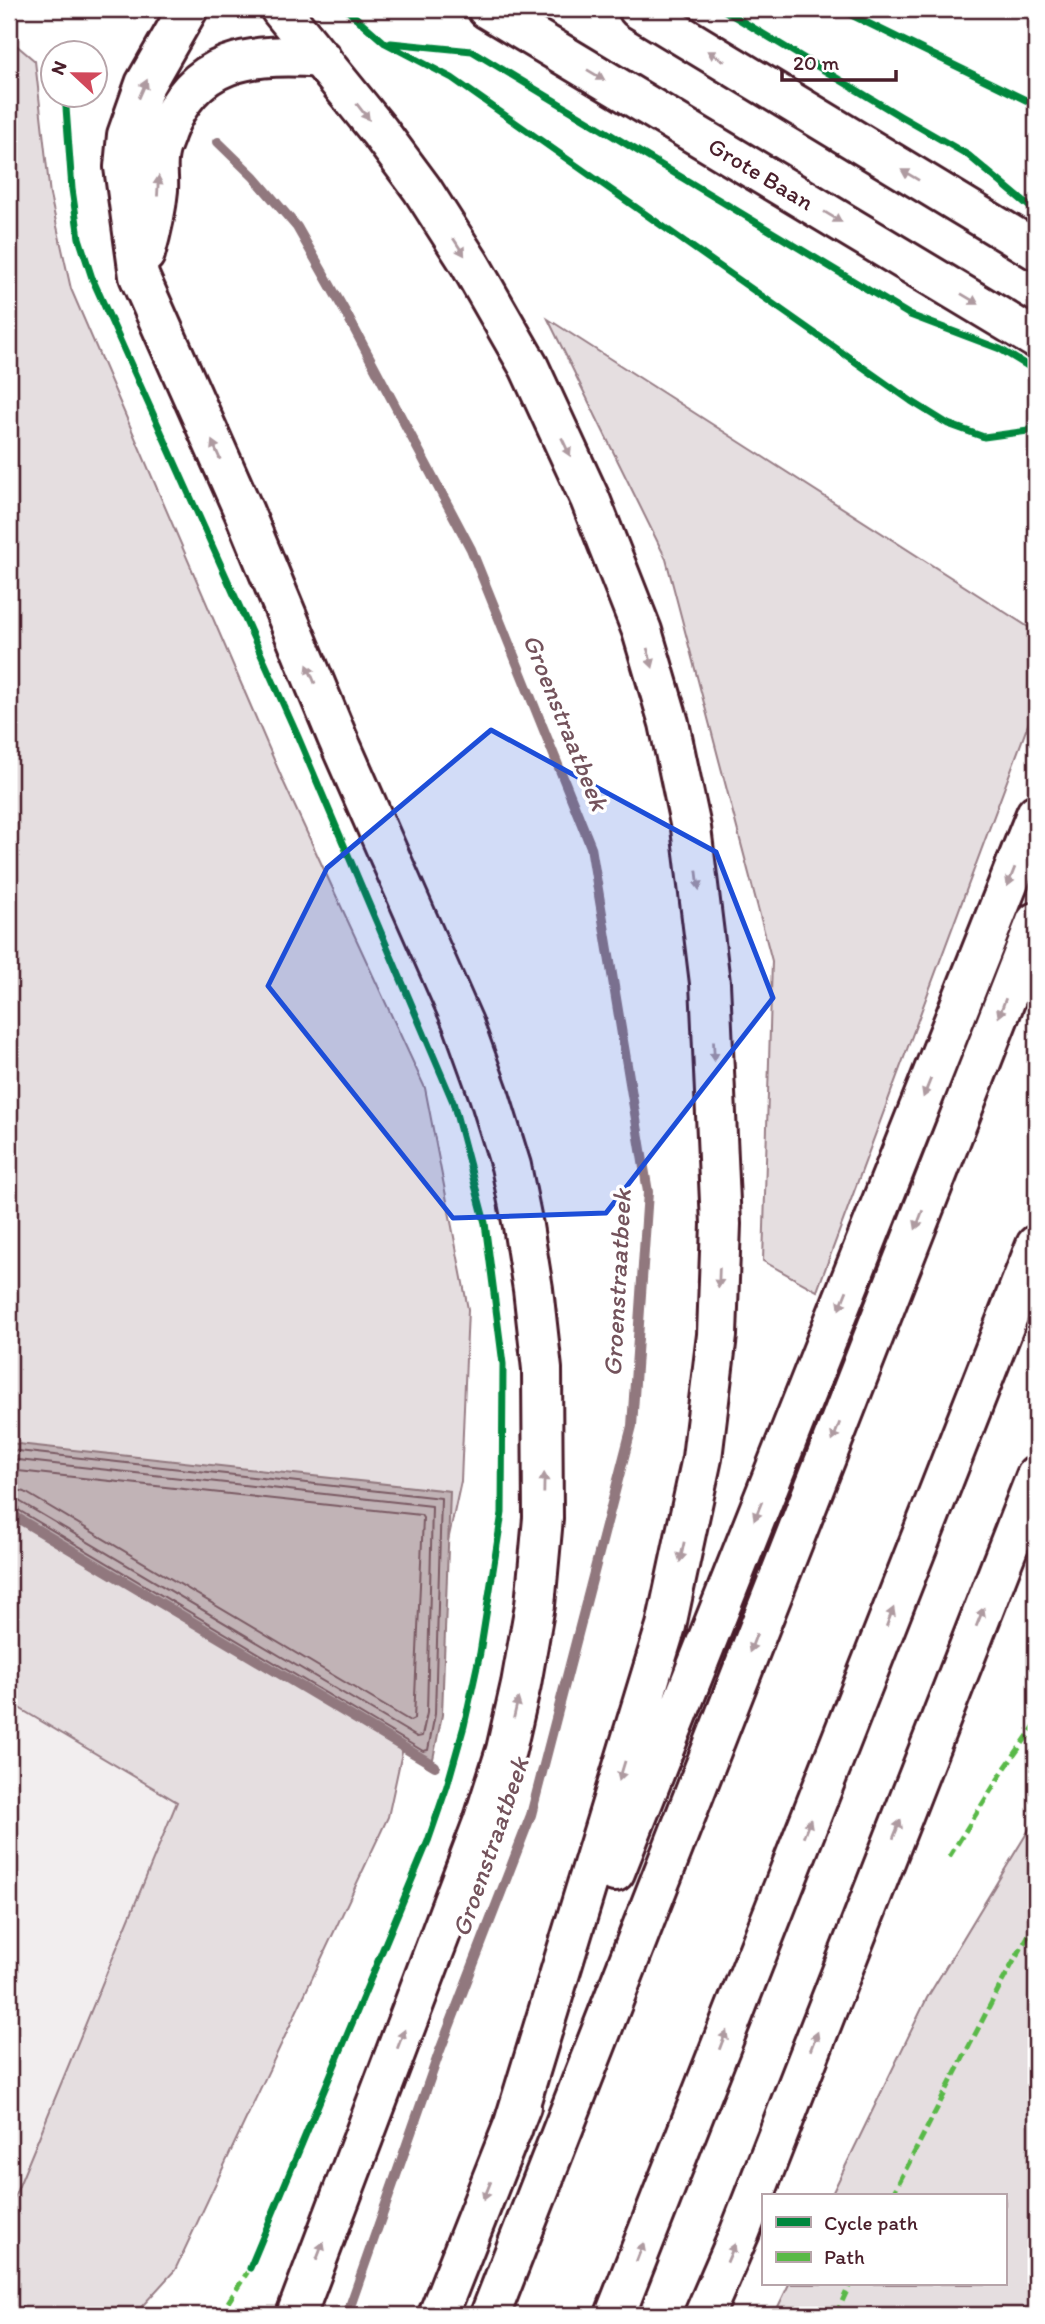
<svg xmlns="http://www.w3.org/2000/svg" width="1045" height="2324" viewBox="0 0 1045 2324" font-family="Itim,sans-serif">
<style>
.built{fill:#f2eeef}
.green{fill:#e5dee0;stroke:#987e86;stroke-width:2}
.water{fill:#c1b3b6;stroke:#91787e;stroke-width:2}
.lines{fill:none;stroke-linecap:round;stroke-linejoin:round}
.shore{stroke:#7a5a63;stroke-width:2}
.stream{stroke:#91787e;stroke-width:10}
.secondary-casing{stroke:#4a1f2b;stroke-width:44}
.highway-casing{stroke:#4a1f2b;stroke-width:44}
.secondary{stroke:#fff;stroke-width:38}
.highway{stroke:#fff;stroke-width:38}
.quiet{stroke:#58b947;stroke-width:5;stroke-dasharray:10 5;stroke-linecap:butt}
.cycleway-casing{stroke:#fff;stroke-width:11}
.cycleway{stroke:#00873e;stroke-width:7}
.oneway{fill:#ae9aa0}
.marked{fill:#1d4ed8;fill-opacity:0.2;stroke:#1d4ed8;stroke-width:5;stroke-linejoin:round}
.labels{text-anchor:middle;stroke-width:7;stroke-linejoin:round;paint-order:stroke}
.street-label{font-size:24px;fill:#4a1f2b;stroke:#fff}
.water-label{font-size:26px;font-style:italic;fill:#74535c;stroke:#fff}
</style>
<rect width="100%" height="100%" fill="#fff"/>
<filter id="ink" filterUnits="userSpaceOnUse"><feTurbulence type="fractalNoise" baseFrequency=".0143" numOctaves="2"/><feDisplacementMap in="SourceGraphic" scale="14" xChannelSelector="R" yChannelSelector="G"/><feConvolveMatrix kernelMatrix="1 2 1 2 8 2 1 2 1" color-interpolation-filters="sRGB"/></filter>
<g filter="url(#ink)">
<path class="built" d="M9 1702 177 1802 9 2210Z"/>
<path class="green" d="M9 39 35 61 50 195 71 289 284 783 425 1088 468 1309 461 1481 388 1817 175 2270 134 2315H9V2210L177 1802 9 1702Z
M548 319 1036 632V703L817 1291 763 1261 772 961 666 559Z
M1036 1818V2315H774L789 2284H1005V2196H831L927 1998Z"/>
<path class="water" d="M9 1443 450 1491 442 1715 432 1764 9 1513Z"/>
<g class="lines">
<path class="shore" d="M9 1450 441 1498 435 1714 428 1750 423 1751 15 1508 9 1507
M9 1459 432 1506 427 1713 422 1736 417 1737 19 1501 9 1498
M9 1470 421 1515 423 1518 414 1719 410 1721 25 1492 9 1488"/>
<path class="stream" d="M218 142 254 177 297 227 347 315 471 549 591 847 648 1192 632 1426 531 1815 439 2053 347 2315
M9 1513 435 1766"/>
<defs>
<path id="secondary" d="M188 9 145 84 127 135 124 167 139 276 244 512 337 737 463 1023 489 1095 511 1166 523 1226 533 1289 542 1369 543 1518 535 1605 521 1684 506 1750 483 1822 296 2315
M145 254C151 233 156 212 158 190 159 178 156 165 159 153 160 146 164 139 166 132 193 59 252 52 321 58"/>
<path id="highway" d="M280 9 379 131 422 189 470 264 529 367 590 499 642 631 669 723 691 828 710 983 721 1224 717 1335 702 1458 666 1626 512 2130
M487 9 1036 339
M638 9 1036 250
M615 1872 1036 814
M438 2315 521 2106
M490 2315 1036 922
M615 2315 1036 1245
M704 2315 740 2232 1036 1476"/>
</defs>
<use href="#secondary" class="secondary-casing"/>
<use href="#highway" class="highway-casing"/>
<use href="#secondary" class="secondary"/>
<use href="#highway" class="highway"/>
<path class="quiet" d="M949 1857 1005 1768 1036 1724
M892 2196 1001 1984 1036 1922
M220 2315 250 2268
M836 2315 850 2284"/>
<defs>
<path id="cycleway" d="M346 9 385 43 452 78 911 401 948 424 984 437 1028 431 1036 420
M722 9 900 116 968 155 1036 212
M839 9 1036 105
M391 43 472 51 910 315 1000 349 1036 371
M65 94 72 189 79 238 92 278 298 737 453 1102 485 1223 503 1364 502 1513 480 1653 464 1726 447 1786 428 1841 250 2268"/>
</defs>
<use href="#cycleway" class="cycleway-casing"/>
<use href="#cycleway" class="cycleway"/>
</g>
<defs><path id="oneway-solid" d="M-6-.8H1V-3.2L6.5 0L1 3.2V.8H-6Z" transform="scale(1.75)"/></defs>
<g class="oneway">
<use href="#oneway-solid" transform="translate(716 56) rotate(-149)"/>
<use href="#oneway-solid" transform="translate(596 75) rotate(31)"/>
<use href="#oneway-solid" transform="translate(143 89) rotate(-66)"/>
<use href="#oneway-solid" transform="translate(363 112) rotate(52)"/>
<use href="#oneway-solid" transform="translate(910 175) rotate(-149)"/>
<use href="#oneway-solid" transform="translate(158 186) rotate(-87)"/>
<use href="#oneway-solid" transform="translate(833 217) rotate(31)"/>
<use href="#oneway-solid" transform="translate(459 247) rotate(57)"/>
<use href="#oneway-solid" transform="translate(970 299) rotate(31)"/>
<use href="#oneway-solid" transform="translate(566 447) rotate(65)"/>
<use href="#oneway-solid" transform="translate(216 450) rotate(-114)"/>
<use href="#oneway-solid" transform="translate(650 658) rotate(74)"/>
<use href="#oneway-solid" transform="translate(311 674) rotate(-113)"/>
<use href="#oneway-solid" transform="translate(1011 877) rotate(112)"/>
<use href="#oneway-solid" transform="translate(698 880) rotate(83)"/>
<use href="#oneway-solid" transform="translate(1002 1008) rotate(111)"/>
<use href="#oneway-solid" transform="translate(714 1051) rotate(87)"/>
<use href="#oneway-solid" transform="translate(927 1088) rotate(112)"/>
<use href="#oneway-solid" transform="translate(919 1220) rotate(111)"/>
<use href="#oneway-solid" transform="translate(719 1278) rotate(92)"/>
<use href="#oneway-solid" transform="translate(843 1300) rotate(112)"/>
<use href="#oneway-solid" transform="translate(836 1432) rotate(111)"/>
<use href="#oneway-solid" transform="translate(544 1483) rotate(-89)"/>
<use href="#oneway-solid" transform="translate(758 1511) rotate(112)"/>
<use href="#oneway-solid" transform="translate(682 1552) rotate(102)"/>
<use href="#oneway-solid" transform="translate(890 1617) rotate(-69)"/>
<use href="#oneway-solid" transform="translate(980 1617) rotate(-68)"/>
<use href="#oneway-solid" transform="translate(753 1643) rotate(111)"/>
<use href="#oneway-solid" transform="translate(516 1708) rotate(-77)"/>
<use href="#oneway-solid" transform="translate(622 1771) rotate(107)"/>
<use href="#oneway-solid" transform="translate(807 1828) rotate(-69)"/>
<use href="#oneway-solid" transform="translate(897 1829) rotate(-68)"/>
<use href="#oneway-solid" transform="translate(401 2039) rotate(-69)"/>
<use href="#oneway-solid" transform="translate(723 2040) rotate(-69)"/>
<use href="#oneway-solid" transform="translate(814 2041) rotate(-69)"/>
<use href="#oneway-solid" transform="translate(487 2191) rotate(112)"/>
<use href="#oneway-solid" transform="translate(320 2251) rotate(-69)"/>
<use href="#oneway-solid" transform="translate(640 2252) rotate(-69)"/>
<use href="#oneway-solid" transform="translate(731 2253) rotate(-67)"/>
</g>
</g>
<path class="marked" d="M491 730 716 852 773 998 606 1213 453 1218 268 986 327 868Z"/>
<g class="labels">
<g class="street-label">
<text transform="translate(761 174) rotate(31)" y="8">Grote Baan</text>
</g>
<g class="water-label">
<text transform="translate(566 722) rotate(68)" y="9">Groenstraatbeek</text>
<text transform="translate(617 1283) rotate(-87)" y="9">Groenstraatbeek</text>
<text transform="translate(490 1847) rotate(-71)" y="9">Groenstraatbeek</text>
</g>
</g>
<rect width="1045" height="2324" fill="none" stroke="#fff" stroke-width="35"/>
<rect x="18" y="18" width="1010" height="2289" fill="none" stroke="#4a1f2b" stroke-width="2.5" filter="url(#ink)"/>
<rect x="762" y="2194" width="245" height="91" fill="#ffffff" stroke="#b7a5aa" stroke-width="2"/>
<rect x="776" y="2217" width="35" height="10" fill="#00873e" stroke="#b7a5aa" stroke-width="2"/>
<text x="824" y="2230" font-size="21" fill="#4a1f2b">Cycle path</text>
<rect x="776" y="2252" width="35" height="10" fill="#58b947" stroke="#b7a5aa" stroke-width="2"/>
<text x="824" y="2264" font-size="21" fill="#4a1f2b">Path</text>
<g transform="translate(74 74) rotate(292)"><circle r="33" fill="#ffffff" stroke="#b7a5aa" stroke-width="2"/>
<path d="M0-5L12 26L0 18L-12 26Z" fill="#d1495b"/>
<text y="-10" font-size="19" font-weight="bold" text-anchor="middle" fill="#4a1f2b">N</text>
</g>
<path d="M782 70v10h114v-10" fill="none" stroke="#4a1f2b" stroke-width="3.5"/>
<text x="793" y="70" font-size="21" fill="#4a1f2b" stroke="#ffffff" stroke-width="5" paint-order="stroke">20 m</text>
</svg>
